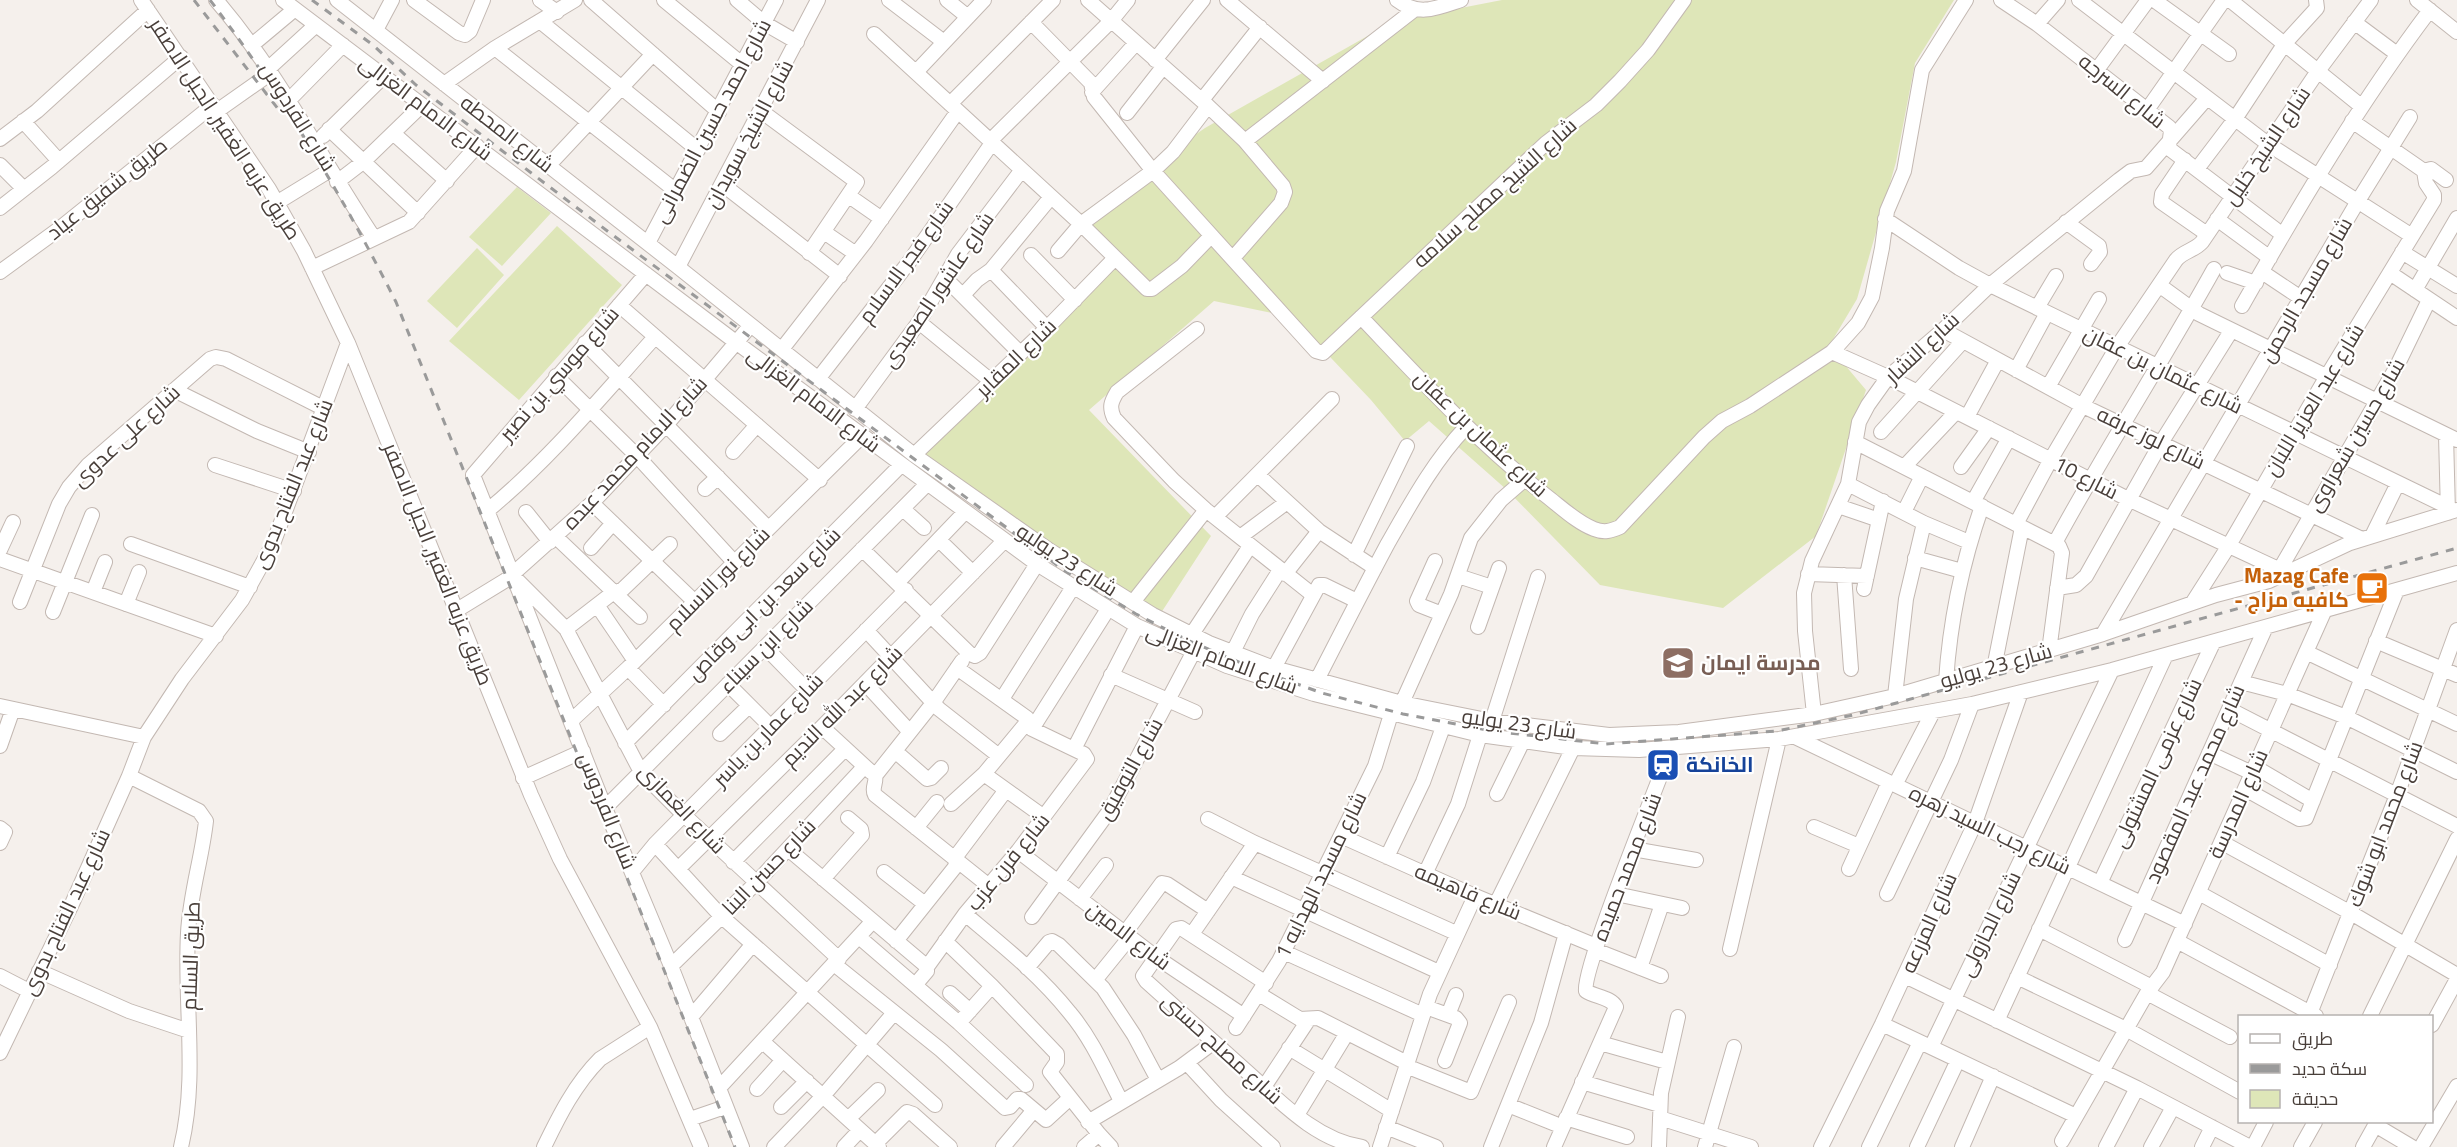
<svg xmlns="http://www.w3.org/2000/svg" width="2457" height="1147" viewBox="0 0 2457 1147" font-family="'Titillium Web',Cairo,sans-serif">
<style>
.green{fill:#dee6b8}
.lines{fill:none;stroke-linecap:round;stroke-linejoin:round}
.minor-casing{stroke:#c3b8b2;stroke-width:16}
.minor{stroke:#fff;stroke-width:14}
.rail{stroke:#9a9a9a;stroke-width:3;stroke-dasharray:8 8;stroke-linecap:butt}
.labels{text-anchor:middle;stroke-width:4.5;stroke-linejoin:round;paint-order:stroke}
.street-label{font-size:21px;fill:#493f3a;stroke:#fff}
.food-label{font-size:21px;font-weight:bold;fill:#c56008;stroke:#fff;text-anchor:end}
.education-label{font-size:21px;font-weight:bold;fill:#785e54;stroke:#fff;text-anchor:start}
.transit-label{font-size:21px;font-weight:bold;fill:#164399;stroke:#fff;text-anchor:start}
</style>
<rect width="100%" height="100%" fill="#f5f0ec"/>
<path class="green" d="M1502 0H1954L1915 63 1896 162 1857 299 1829 346 1866 390 1816 536 1723 608 1600 585 1507 490 1429 421 1405 441 1371 400 1292 317 1214 301 1089 410 1211 536 1159 616 920 457 1121 261 1078 216 1205 128 1394 21Z
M517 187 551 213 502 266 469 237Z
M557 226 622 285 519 400 449 341Z
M477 248 504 275 457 328 427 301Z"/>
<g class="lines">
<defs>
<path id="minor" d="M141 0 269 189 304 251 348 343 531 795 560 859 650 1027 701 1147
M216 0C279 73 321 159 374 238
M283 0 737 343 1037 564 1137 626 1227 666 1314 694 1480 735 1573 748 1639 750 1779 739 1972 704 2112 670 2457 573
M337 0 678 267 914 455 1049 550 1153 615 1209 643 1274 668 1402 703 1492 721 1609 735 1679 732 1814 714 1895 696 2103 634 2216 595 2269 581 2350 543 2457 510
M414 0 459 33 465 35 470 31 483 0
M540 0 557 12
M591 0 719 112
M664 0 743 65
M737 0 764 23 797 42
M889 0 944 42
M947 0 968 17
M1088 0 1208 106 1245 141 1283 186 1285 192 1281 203 1233 258
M1227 0 1323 81
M1397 0C1419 17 1437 8 1461 0
M2001 0 2037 24 2169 127 2171 131 2169 146 2171 150 2283 235
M2079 0 2268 144 2412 236
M2154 0 2229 54
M2230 0 2361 106
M2417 0 2457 32
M541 22 698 150
M1031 22 1091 83 1094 97 1153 171 1316 351 1323 353 1546 143 1596 105 1620 81 1648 50 1684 0
M2354 22 2397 54
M2037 24 2058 0
M376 30 392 0
M874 34 1081 224 1147 289H1152L1182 266 1211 236
M252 45 295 9
M495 48 676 191
M1155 60 1203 0
M269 68 316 25
M917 71 984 0
M2096 71 2148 0
M444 84 495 48 575 0
M1092 92 1136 43
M289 100 343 45
M1202 100 1260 27
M950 104 1053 0
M2147 110 2224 0
M217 111 271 73
M761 111 857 182 809 253
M1127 113 1163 67
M23 121 59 161
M329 129 418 213
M393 133 447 181
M323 136 384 76
M0 139 37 111 148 10
M990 141 1111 21 1128 0
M1245 141 1414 10
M2185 160 2162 194 2161 202 2207 234
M0 165 24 189
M548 166 653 54
M2197 169 2235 119 2285 43 2317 8 2316 0
M2424 171 2431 169 2446 180
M337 182 363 162 422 105
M722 184 840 276
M849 196 882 219
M278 202 327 172 333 174
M0 208 52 167 181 57
M1885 219 1959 268 1990 285 2448 507
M2217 219 2270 258
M2066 222 2099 246 2100 252 2091 264
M824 232 856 254
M648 243 776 0
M1058 251 1081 224 1153 171 1173 152 1208 106
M2402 252 2457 286
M1031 255 1075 300
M678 267 818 0
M312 268 409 222 477 146
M991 270 1047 328
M0 272 59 229 213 105
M2262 272 2301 298
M2227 273 2256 283
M2390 273 2457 318
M646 274 473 475 605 808 671 966 742 1147
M945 278 1020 353
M2159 285 2199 314 2457 440
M2415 290 2457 218
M963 295 977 280 991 270 1051 197
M619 305 820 480
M2242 306C2300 204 2359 104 2430 10
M2037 308 2056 276
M1361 317C1421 380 1480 445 1549 498 1563 509 1578 523 1594 529 1604 533 1611 531 1620 527L1704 437 1722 421 1750 406 1832 352 1858 323 1872 297 1882 248 1887 211 1904 171 1922 70 1966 0
M919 322 991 381
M1197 329 1117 392C1111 402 1109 407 1114 418L1174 481 1206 510 1313 595
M1943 330 2083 406 2362 539
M585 343 768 528
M782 349 866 241 958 111
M1832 352 1888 377 2128 499 2287 573
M2016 370 2047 313
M556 376 638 457 734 562
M818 379 909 262 992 143
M2048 387 2099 299
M174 390 257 431 309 452
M855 409 919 322 958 254 1021 171
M1967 417 1998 360
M1881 432 1963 341
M2446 435 2448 513
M1855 442 2059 546 2062 553 2049 651
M733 452 757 425
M914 455 1047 328 1115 258
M215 465 294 491
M1904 467 1956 412
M1961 467 1989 428
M1258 475 1319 531 1375 568
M1848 484 1924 523 1969 542
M705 489 718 477
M1973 502 2009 438
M592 503 695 602
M1838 506 1879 520
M903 509 924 528
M487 511C549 460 601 397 655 337
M526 512 550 542
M1904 512 1922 476
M1215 517 1332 399
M2016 524 2051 459 2117 347 2176 260C2183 251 2194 251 2202 242L2318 71 2371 0
M2372 536 2398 483
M556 537 640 617
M1240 537 1287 502
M939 540 973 573
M2055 543C2105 450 2163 361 2214 269
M131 544 250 587
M591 548 613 523
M862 549 970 654 975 656 980 653 1037 564
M0 550 13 522
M1354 555 1407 446
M1915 558 1962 571
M0 559 216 636
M1435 561 1417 601 1419 605 1442 614
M2280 569 2396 368 2429 300
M1285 574 1319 531
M1808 574 1867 576
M1844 575 1851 669
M1458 576 1492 587
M518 581 566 629 610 595 623 589 670 544
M898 582 965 512
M2057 588 2076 585 2086 576 2161 443 2231 331
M1864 589 1883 501
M93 592 105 562
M20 602 59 504 69 487 88 465 210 359 216 357 226 359 325 409
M1133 602 1206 510
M2193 602 2228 547 2327 376 2434 200V195L2426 183 2424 171 2352 121
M126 604 139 572
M597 605 635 661
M457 610 506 580 592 503 667 424 751 325
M53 612 92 515
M1478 627 1499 568
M566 629 641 772 684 815 839 959
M866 630 939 709 999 756
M1192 634 1250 546
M2103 634 2358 201 2410 117
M2376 641 2457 675
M765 647 807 690
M1233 652 1252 614 1280 570
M2306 652 2457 724
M628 668 664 705
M1274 668 1319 585H1324L1357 601
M1994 668 2022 527
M1111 675 1195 712
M1317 680C1340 635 1363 590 1387 545 1411 503 1433 462 1466 427
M1946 681C1950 621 1962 563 1982 506
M2241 682 2287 694 2346 717 2457 772
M865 683 910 732
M728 684 771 727
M1895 696 1906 599 1924 523
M1002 699 1073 587
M1402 703 1451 594 1471 538 1501 500 1525 479
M0 706 144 737
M2229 709 2457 826
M1814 714 1805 631 1804 593 1812 561 1848 484 1859 422 1868 405 1888 377 1943 330 1990 285 2119 180 2131 171 2146 168 2207 98
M572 720 628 668 862 436
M1492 721 1538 577
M822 727 871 772
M1032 729 1108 609
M720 734 749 706
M1795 737 2185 924
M625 743 901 465
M0 746 13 709
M1074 749 1137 626
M895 751 927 779 931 778 941 768
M2209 753 2252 773
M2255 767 2313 801
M984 774 1044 817
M129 776 199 811 206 821C202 858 190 894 188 933 184 1005 198 1077 181 1147
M875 776C877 783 871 788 875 795L989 886
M875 776 933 703 962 661
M523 778 583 751
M1895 785 1933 712
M2245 789 2299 819 2306 818 2397 590
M1497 794 1523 741
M951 804 984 774 1028 721
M605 808 927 484
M1208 819 1255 843 1456 933
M1814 827 1859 846
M0 828 5 832 0 843
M916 828 937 802
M1341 836 1475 896 1596 946
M2221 842 2351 913 2457 975
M655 844 721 916 935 1105
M788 849 925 965 927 971 916 984
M1633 849 1696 860
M1018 851 1156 957 1244 1016
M1387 857 1423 782 1443 727
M954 859 1006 790
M733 862 845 749
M678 869 822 727 1004 541
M1849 869 1889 782
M632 872 655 844 906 590
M884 872 925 904
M1425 874 1458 804 1480 735
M1231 877 1439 972
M823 879 862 835 861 829 848 818
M2100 883 2213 643
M2199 893 2330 965
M1616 894 1682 908
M1887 894 1951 760 1972 704
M1080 899 1106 865
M1496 904 1573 748
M965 914C1002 945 1040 975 1070 1013 1092 1039 1106 1072 1121 1101
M1032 917 1110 810 1194 651
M2039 929 2152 987
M1125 933 1162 883 1167 884 1208 911
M1192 934 1255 843
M859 937 959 1023 1026 1085
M2125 940 2265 629
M896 941 959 862
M945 941 992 986 1057 1054V1062L1050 1072 1099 1134 1111 1147
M2177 941 2316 1016
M1730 949 1779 739
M1595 950 1661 976
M1284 952 1423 1015
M834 964 941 1050 1005 1108 1010 1107 1017 1099H1021L1046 1120 1070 1098
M671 966 756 883 864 767
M927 967 965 914 1018 851 1087 759 1084 754 1032 729 1027 718 957 668
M1027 968 1049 942 1052 941 1059 945 1103 988 1134 1035 1158 1080
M1640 968 1662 904
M39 971 129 1011 189 1031
M0 976 29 991
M1905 976 2137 1088 2250 1147
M2017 977 2126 1029 2240 1092
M1096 979 1130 937
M1266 983 1181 928 1176 929 1143 976 1146 981C1179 1011 1212 1040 1245 1070 1279 1100 1315 1140 1362 1147
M950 993 970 1011
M2147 993 2230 1037
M1259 994 1300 1019 1318 1018 1407 1063
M1426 1007 1456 1018 1460 1023 1445 1061
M1448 1015 1456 995
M2309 1016 2397 795 2457 630
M2370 1016 2457 839
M691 1017 753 944
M1997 1021 2165 657
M959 1023 992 986
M1882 1024 2076 1116
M2432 1025 2457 979
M1236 1028 1279 961 1322 874 1375 766 1391 714
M763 1042 879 1147
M1600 1043 1667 1062
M1931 1047 2112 670
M1289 1048 1392 1111
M0 1053 71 906 129 776 144 737 182 679 242 600 273 544 348 343
M1187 1063 1221 1100 1273 1147
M1406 1066 1471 1092 1509 1002
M1582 1082 1660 1105
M1264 1087 1309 1019
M718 1089 872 922
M757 1089 783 1060
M1508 1105 1563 1127
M781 1107 807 1081
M1297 1115 1347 1033
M1566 1118 1627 1137
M1660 1118 1751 1147
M690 1119 725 1107
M848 1119 878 1090
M1088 1122 1179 1068 1214 1042
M2375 1125 2412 1147
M1386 1127 1436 1147
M2062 1141 2147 993 2163 972 2324 612
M875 1144 907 1112 913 1114 950 1147
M544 1147C559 1116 575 1084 600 1059L650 1027
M774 1147 823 1096 893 1014
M844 1147 860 1130
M1003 1147 1034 1110
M1084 1147 1099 1134
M1380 1147 1430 994 1475 896
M1491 1147 1541 1023 1566 933
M1554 1147 1616 1007C1611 997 1595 997 1586 991 1581 971 1659 782 1671 748
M1659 1147 1661 1093 1678 1017
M1705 1147 1734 1047
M1821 1147 1882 1024 1975 823 2021 692
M1869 1147 1920 1042
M1917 1147 1958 1060
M1962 1147 1993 1076
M2106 1147 2137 1088
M2151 1147 2173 1107
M2202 1147 2212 1127
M2253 1147 2266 1122
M2301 1147 2315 1122
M2363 1147 2377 1122
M2421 1147 2457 1086"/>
</defs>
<use href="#minor" class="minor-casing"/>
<use href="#minor" class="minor"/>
<path class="rail" d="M194 0 282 114
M210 0C284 98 341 193 396 302L735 1147
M312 0 373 45 416 85 610 233 1065 571 1136 614 1187 640 1253 668 1322 693 1403 714 1492 731 1606 744 1777 731 1853 715 2457 548"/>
</g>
<defs>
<symbol id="cafe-square" viewBox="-11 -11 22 22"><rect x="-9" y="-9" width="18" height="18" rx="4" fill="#e8710a" stroke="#fff"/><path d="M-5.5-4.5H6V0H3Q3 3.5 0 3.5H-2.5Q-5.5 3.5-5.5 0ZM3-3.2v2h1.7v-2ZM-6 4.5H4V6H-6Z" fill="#fff"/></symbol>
<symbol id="school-square" viewBox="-11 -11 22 22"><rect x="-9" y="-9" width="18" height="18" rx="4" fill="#8d6e63" stroke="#fff"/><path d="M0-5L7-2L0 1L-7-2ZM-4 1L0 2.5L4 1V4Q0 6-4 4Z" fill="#fff"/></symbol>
<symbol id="station-square" viewBox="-11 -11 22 22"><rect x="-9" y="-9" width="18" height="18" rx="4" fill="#1a4fb4" stroke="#fff"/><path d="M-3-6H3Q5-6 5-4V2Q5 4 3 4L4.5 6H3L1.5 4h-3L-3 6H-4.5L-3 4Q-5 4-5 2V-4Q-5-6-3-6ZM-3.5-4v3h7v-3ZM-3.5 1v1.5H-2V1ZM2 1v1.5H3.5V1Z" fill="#fff"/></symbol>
</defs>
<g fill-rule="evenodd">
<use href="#cafe-square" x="2353" y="569" width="38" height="38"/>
<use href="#school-square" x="1659" y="644" width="38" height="38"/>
<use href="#station-square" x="1644" y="746" width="38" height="38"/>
</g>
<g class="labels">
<g class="street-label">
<text transform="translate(2122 91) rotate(39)" y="7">شارع السرجه</text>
<text transform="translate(426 108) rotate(37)" y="7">شارع الامام الغزالى</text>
<text transform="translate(298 117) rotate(58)" y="7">شارع الفردوس</text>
<text transform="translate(712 121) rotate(-62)" y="7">شارع احمد حسين الضمرانى</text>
<text transform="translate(225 129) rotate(57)" y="7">طريق عزبه الغفير, الجبل الاصفر</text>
<text transform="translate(507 134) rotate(38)" y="7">شارع المحطه</text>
<text transform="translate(749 134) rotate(-62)" y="7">شارع الشيخ سويدان</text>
<text transform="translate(2267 146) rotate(-56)" y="7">شارع الشيخ خليل</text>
<text transform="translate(107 189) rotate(-39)" y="7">طريق شفيق عياد</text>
<text transform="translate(1495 193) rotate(-42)" y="7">شارع الشيخ مصلح سلامه</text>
<text transform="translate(906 262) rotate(-54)" y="7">شارع فجر الاسلام</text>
<text transform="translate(938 290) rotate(-56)" y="7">شارع عاشور الصعيدى</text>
<text transform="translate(2306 290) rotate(-60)" y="7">شارع مسجد الرحمن</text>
<text transform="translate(1922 348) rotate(-43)" y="7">شارع النشار</text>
<text transform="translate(1016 358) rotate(-44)" y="7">شارع المقابر</text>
<text transform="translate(2163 370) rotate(26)" y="7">شارع عثمان بن عفان</text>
<text transform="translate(559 374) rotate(-49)" y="7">شارع موسي بن نصير</text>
<text transform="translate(814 400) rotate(37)" y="7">شارع الامام الغزالى</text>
<text transform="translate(2314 400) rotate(-59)" y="7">شارع عبد العزيز اللبان</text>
<text transform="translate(1481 434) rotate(43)" y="7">شارع عثمان بن عفان</text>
<text transform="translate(2356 435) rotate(-60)" y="7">شارع حسين شعراوى</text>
<text transform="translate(126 436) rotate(-43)" y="7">شارع على عدوى</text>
<text transform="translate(2151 438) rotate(26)" y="7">شارع لوز عرفه</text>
<text transform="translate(635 453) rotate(-47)" y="7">شارع الامام محمد عبده</text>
<text transform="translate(2086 478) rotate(27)" y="7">شارع 10</text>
<text transform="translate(293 484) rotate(-68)" y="7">شارع عبد الفتاح بدوى</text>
<text transform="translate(1067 560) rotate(33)" y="7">شارع 23 يوليو</text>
<text transform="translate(438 564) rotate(68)" y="7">طريق عزبه الغفير, الجبل الاصفر</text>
<text transform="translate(718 579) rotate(-45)" y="7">شارع نور الاسلام</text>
<text transform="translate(764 604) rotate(-45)" y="7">شارع سعد بن ابى وقاص</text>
<text transform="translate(766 646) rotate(-45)" y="7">شارع ابن سيناء</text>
<text transform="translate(1222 659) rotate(21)" y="7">شارع الامام الغزالى</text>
<text transform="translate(1996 666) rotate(-16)" y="7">شارع 23 يوليو</text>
<text transform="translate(842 706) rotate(-45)" y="7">شارع عبد الله النديم</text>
<text transform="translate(1519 724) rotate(8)" y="7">شارع 23 يوليو</text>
<text transform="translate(768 730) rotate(-46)" y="7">شارع عمار بن ياسر</text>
<text transform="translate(2157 763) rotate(-65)" y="7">شارع عزمى المشتولى</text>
<text transform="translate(1130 769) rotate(-61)" y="7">شارع التوفيق</text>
<text transform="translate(2195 784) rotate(-66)" y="7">شارع محمد عبد المقصود</text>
<text transform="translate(2238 804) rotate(-66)" y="7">شارع المدرسة</text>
<text transform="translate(682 809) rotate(46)" y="7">شارع الغمازى</text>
<text transform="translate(607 811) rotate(68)" y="7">شارع الفردوس</text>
<text transform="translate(2385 824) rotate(-69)" y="7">شارع محمد ابو شوك</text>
<text transform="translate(1990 830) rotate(26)" y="7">شارع رجب السيد زهره</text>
<text transform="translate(1008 862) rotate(-51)" y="7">شارع فرن عزب</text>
<text transform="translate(769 867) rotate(-46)" y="7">شارع حسن البنا</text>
<text transform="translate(1627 867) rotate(-69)" y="7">شارع محمد حميده</text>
<text transform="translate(1321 875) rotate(-64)" y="7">شارع مسجد الهدايه 1</text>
<text transform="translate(1468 892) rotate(23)" y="7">شارع فاهيمه</text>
<text transform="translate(66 912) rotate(-65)" y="7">شارع عبد الفتاح بدوى</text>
<text transform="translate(1929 923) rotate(-66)" y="7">شارع المزرعه</text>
<text transform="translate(1990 924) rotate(-64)" y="7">شارع الجازولى</text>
<text transform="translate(1129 936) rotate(37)" y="7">شارع الامين</text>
<text transform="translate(191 956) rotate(-88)" y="7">طريق السلام</text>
<text transform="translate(1222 1049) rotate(42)" y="7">شارع مصلح حسنى</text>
</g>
<g class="food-label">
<text x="2349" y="583">Mazag Cafe<tspan x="2349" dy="24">- كافيه مزاج</tspan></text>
</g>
<g class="education-label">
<text x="1701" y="670">مدرسة ايمان</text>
</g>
<g class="transit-label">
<text x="1686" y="772">الخانكة</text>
</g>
</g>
<rect x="2238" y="1015" width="195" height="108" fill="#ffffff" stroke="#b6b2b0" stroke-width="1.5"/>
<rect x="2250" y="1034" width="30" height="9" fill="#ffffff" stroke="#b6b2b0" stroke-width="1.5"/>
<text x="2292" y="1045" font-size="18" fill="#493f3a">طريق</text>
<rect x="2250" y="1064" width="30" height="9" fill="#9a9a9a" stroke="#b6b2b0" stroke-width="1.5"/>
<text x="2292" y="1075" font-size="18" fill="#493f3a">سكة حديد</text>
<rect x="2250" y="1090" width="30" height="18" fill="#dee6b8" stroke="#b6b2b0" stroke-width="1.5"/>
<text x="2292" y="1105" font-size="18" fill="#493f3a">حديقة</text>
</svg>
